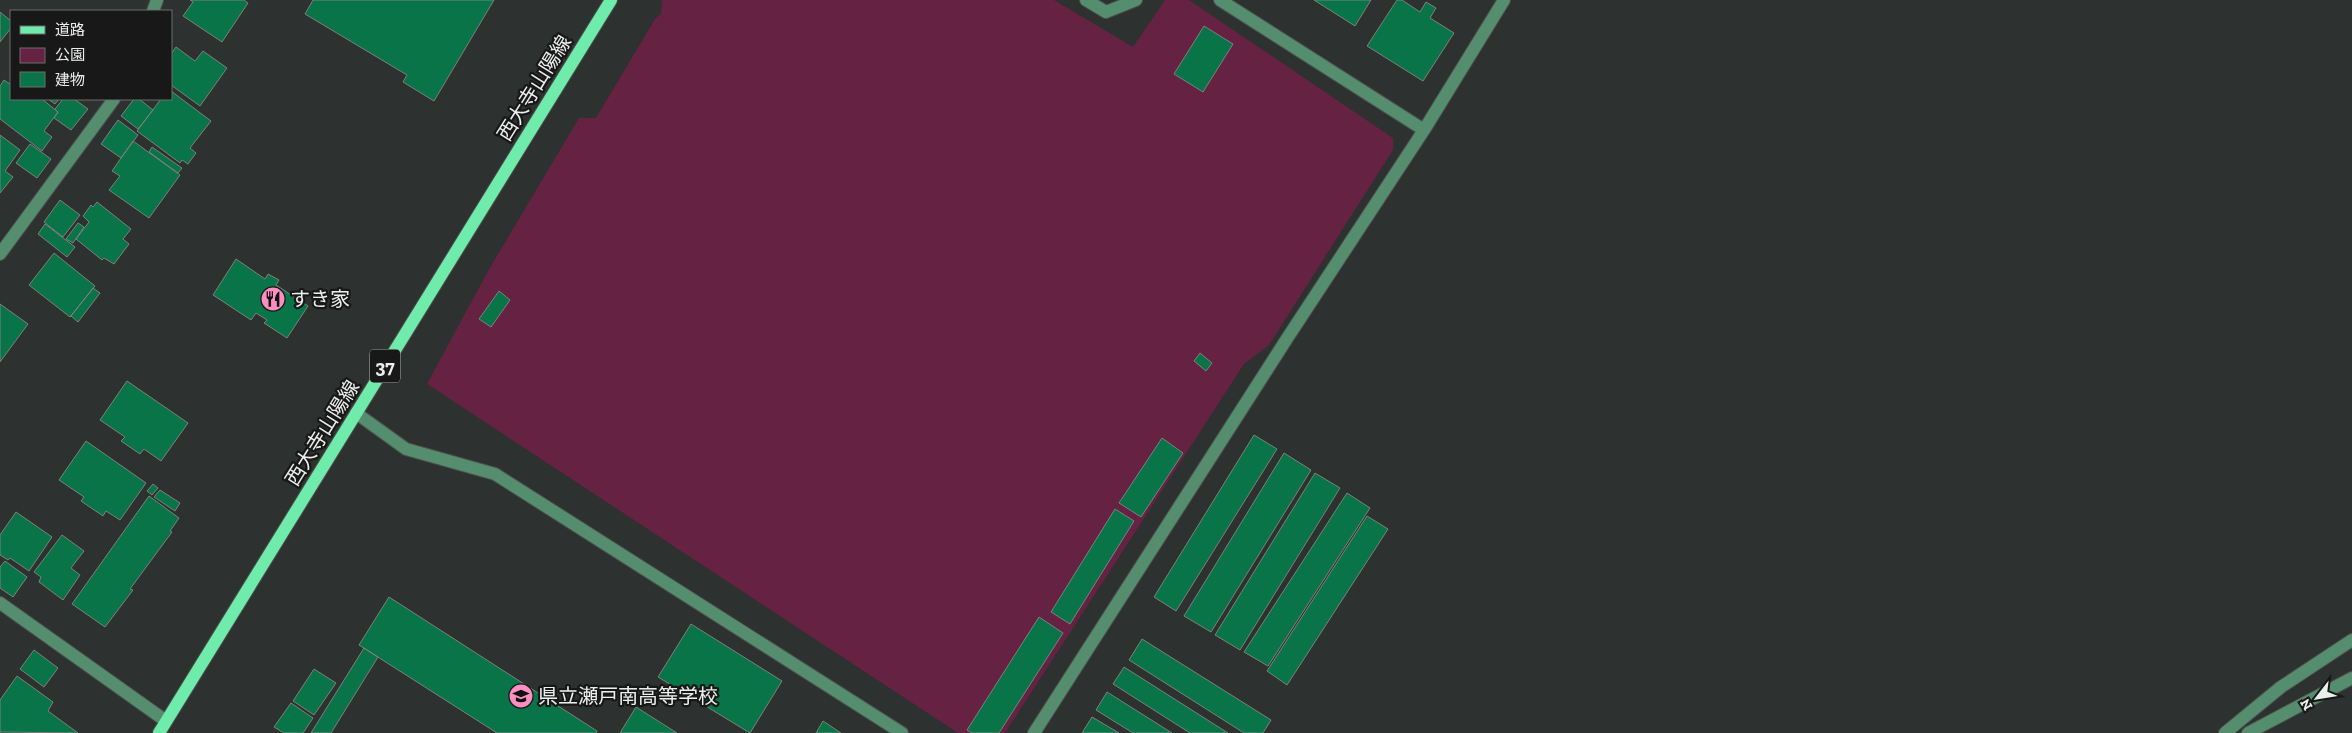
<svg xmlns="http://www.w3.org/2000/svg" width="2352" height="733" viewBox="0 0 2352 733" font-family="'Zilla Slab','Noto Sans JP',serif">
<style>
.green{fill:#652243}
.building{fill:#097448;stroke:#7d817e}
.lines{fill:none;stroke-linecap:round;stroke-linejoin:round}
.minor-casing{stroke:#4c4f4d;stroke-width:14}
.major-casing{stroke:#4c4f4d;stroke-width:14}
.minor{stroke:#558e6e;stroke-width:12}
.major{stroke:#6fecab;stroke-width:12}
.labels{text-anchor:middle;stroke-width:4.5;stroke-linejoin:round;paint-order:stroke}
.shield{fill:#171817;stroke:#acaead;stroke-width:1}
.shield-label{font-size:19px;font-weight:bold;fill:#eceeed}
.street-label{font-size:20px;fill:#eceeed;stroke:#171817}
.poi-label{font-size:20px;fill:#eceeed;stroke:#171817;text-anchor:start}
</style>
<rect width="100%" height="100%" fill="#2d312f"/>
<path class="green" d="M662 0H1054L1133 47 1165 0H1189L1393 138V150L1269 345 1244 364 1005 733H958L427 384 488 271 579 118H596L655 19 661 14Z"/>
<path class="building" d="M190 0H244L248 3 222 42 183 16 193 2Z
M313 0H494L434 101 403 82 407 75 305 14Z
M1314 0H1371L1355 26Z
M1397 0H1402L1420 12 1426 2 1436 8 1430 18 1454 33 1423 81 1367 46Z
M0 12 11 21V28L0 42Z
M1204 26 1233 44 1203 92 1174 74Z
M176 47 195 61 203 51 227 68 200 106 171 85V54Z
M4 80 10 84 11 83V99H42L58 112 44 131 52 137 42 151 0 119V86Z
M171 91 211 121 190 148 196 153 188 164 182 160 180 163 137 131 161 99H171Z
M48 99H59L55 104Z
M63 99H74L88 109 71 130 54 118 58 112 55 109Z
M134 99H139L153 110 138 129 121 116Z
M118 120 138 135 121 158 101 144Z
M0 135 20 150 5 171 13 177 0 193Z
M133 141 180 175 149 218 109 190 120 176 112 171Z
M30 144 51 159 37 178 16 163Z
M152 147 182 168 178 173 149 152Z
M60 200 80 215 63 237 44 222Z
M97 202 131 229 123 239 129 244 114 264 104 258 102 260 76 239 89 222 83 216 91 205 93 207Z
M78 223 84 227 73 243 66 239Z
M45 224 75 247 67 257 38 234Z
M54 253 95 286 70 317 29 285Z
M236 259 265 279 268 274 279 280 276 285 308 306 287 338 264 323 267 320 256 313 251 320 213 295Z
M93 288 100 293 78 322 71 316Z
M499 291 510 300 491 327 479 319Z
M0 304 28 324 0 362Z
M1200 353 1212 363 1206 371 1194 361Z
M127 381 188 423 161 461 144 449 140 454 121 441 125 437 100 420Z
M1254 435 1277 449 1176 611 1154 597Z
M1162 438 1183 453 1141 517 1119 503Z
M86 441 146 483 120 520 106 511 103 516 81 501 84 497 59 480Z
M1284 453 1311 470 1211 632 1184 616Z
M1315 473 1340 488 1240 650 1215 635Z
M153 484 158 488 152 495 147 491Z
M160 490 180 503 175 511 154 497Z
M1347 493 1370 508 1268 666 1244 652Z
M149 496 179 518 170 531 172 532 130 589 133 590 105 627 72 604Z
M1115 509 1134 521 1070 624 1051 612Z
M16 512 52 537 29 571 10 558 8 560 0 555V535Z
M1367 516 1388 529 1287 685 1267 671Z
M62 535 84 551 71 568 80 575 63 600 39 582 41 577 34 572Z
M5 561 27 577 13 597 0 588V567Z
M389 597 597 731 596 733H497L359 645Z
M1039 617 1063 633 999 733H972L967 730Z
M691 624 782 681 750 733 658 677Z
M1142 639 1271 720 1263 733H1244L1129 660Z
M364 648 378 657 331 733H311Z
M34 650 58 668 44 687 20 669Z
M1124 667 1228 733H1190L1113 684Z
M314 669 336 683 314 715 293 701Z
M17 676 53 702 48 711 78 733 0 732V700Z
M1107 692 1172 733H1133L1096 710Z
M291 703 313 718 303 733H284L274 727Z
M636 707 677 733H620Z
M1092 717 1119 733H1082Z
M823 721 841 733H816Z"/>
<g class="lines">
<defs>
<path id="minor" d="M1086 0 1106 12 1136 0
M1220 0 1424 130
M153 11 157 0
M0 254 114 99
M356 413 406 449 495 474 902 733
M0 603 166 721
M1034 733 1288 337 1424 130 1504 0
M2225 733 2281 687 2352 640
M2248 733 2352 678"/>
<path id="major" d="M159 733 611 0"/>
</defs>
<use href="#minor" class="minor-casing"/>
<use href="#major" class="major-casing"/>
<use href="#minor" class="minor"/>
<use href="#major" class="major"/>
</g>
<defs>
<symbol id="restaurant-disc" viewBox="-11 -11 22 22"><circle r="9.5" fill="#fd8ec0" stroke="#171817"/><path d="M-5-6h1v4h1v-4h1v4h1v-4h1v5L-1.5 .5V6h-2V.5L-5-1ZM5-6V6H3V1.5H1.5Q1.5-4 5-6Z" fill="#111"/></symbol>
<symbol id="school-disc" viewBox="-11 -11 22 22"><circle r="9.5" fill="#fd8ec0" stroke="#171817"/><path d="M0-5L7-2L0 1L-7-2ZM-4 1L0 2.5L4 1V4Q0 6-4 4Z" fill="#111"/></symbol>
</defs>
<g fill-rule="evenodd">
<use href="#restaurant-disc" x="259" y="285" width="28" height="28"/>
<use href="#school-disc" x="507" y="682" width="28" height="28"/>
</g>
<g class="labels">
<rect class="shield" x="370" y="349.5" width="30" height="33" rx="4"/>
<g class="shield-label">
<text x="385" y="373">37</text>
</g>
<g class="street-label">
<text transform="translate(534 88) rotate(-58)" y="7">西大寺山陽線</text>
<text transform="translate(322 433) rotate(-58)" y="7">西大寺山陽線</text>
</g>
<g class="poi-label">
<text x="290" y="306">すき家</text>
<text x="538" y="703">県立瀬戸南高等学校</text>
</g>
</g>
<rect x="10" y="10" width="162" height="90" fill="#171817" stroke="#6c6e6d"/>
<rect x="20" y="26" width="25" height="8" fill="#6fecab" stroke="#6c6e6d"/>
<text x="55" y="35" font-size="15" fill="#eceeed">道路</text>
<rect x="20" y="48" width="25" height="15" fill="#652243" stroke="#6c6e6d"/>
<text x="55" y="60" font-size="15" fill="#eceeed">公園</text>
<rect x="20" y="72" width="25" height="15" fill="#097448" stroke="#6c6e6d"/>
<text x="55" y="85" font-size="15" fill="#eceeed">建物</text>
<g transform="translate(2317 698) rotate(239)" stroke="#171817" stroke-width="4" paint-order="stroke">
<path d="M0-4L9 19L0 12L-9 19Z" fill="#eceeed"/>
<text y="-8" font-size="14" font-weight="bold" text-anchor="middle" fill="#eceeed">N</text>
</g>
</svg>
